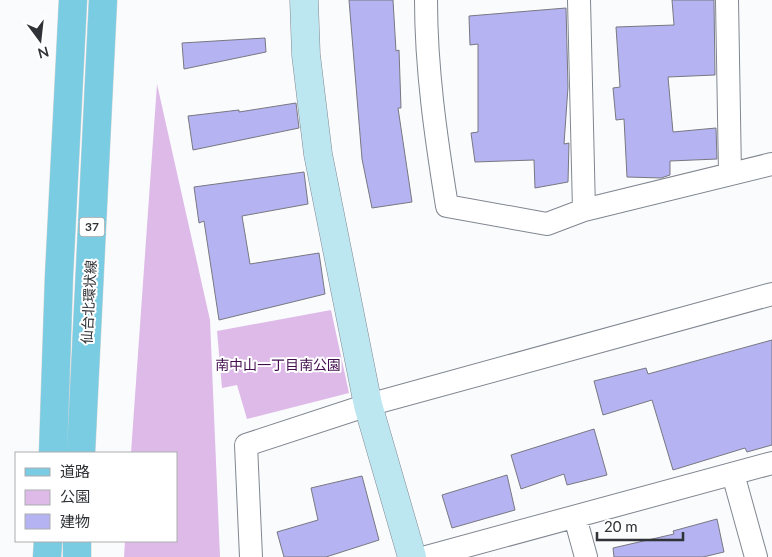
<svg xmlns="http://www.w3.org/2000/svg" width="772" height="557" viewBox="0 0 772 557" font-family="Lato,'Noto Sans JP',sans-serif">
<style>
.green{fill:#ddbae8}
.building{fill:#b5b3f1;stroke:#787882}
.lines{fill:none;stroke-linecap:round;stroke-linejoin:round}
.street-casing{stroke:#808791;stroke-width:24}
.secondary-casing{stroke:#808791;stroke-width:29}
.primary-casing{stroke:#d5d6d7;stroke-width:29}
.street{stroke:#fff;stroke-width:22}
.secondary{stroke:#bce6f0;stroke-width:28}
.primary{stroke:#79cce2;stroke-width:28}
.labels{text-anchor:middle;stroke-width:4;stroke-linejoin:round;paint-order:stroke}
.shield{fill:#fff;stroke:#6d7072;stroke-width:1}
.shield-label{font-size:12px;font-weight:bold;fill:#2f3236}
.street-label{font-size:14px;fill:#2f3236;stroke:#fff}
.park-label{font-size:14px;fill:#420e4f;stroke:#fff}
</style>
<rect width="100%" height="100%" fill="#fafbfd"/>
<path class="green" d="M157 84 210 320 220 557H124L125 541H176V453H131Z
M331 310 349 393 247 419 237 385 222 388 217 331Z"/>
<path class="building" d="M349 0H393L396 51 399 50 401 108H398L412 202 372 208 362 159Z
M672 0H714L715 75 668 77 673 132 716 128 717 159 670 161V175L661 178 627 177 624 119 616 120 613 88 620 87 616 27 674 25Z
M566 8 568 87 564 144 569 143 568 182 535 188 534 160 475 162 471 133 478 132V44L470 45 469 16Z
M265 38 266 52 184 69 182 43Z
M296 103 299 128 193 150 188 116 239 110V112Z
M304 172 308 204 242 216 250 264 319 253 325 294 219 320 204 221 199 223 194 187Z
M772 340V445L747 452 745 448 673 470 652 400 603 415 594 381 646 368 648 374Z
M594 429 607 475 567 485 564 474 521 489 511 455Z
M507 475 515 510 452 528 442 495Z
M362 476 379 540 326 557H284L277 532 318 520 311 488Z
M717 519 724 552 703 557H614L613 548 674 534 673 531Z"/>
<g class="lines">
<defs>
<path id="street" d="M426 0C426 69 436 138 447 206L547 224 584 210 772 164
M579 0 584 210
M727 0 730 174
M733 474 756 557
M575 517 586 557
M251 557 246 445 368 405 772 294
M426 557 772 463"/>
<path id="secondary" d="M304 0 306 55 318 154 368 405 412 557"/>
<path id="primary" d="M53 453 59 276 73 0
M81 453 103 0
M47 557 48 541
M77 557V541"/>
</defs>
<use href="#street" class="street-casing"/>
<use href="#secondary" class="secondary-casing"/>
<use href="#primary" class="primary-casing"/>
<use href="#street" class="street"/>
<use href="#secondary" class="secondary"/>
<use href="#primary" class="primary"/>
</g>
<g class="labels">
<rect class="shield" x="79.5" y="217.5" width="25" height="19" rx="4"/>
<g class="shield-label">
<text x="92" y="231">37</text>
</g>
<g class="street-label">
<text transform="translate(89 302) rotate(-87)" y="5">仙台北環状線</text>
</g>
<g class="park-label">
<text x="278" y="370">南中山一丁目南公園</text>
</g>
</g>
<rect x="15" y="452" width="162" height="90" fill="#ffffff" stroke="#acadaf"/>
<rect x="25" y="468" width="25" height="8" fill="#79cce2" stroke="#acadaf"/>
<text x="60" y="477" font-size="15" fill="#2f3236">道路</text>
<rect x="25" y="490" width="25" height="15" fill="#ddbae8" stroke="#acadaf"/>
<text x="60" y="502" font-size="15" fill="#2f3236">公園</text>
<rect x="25" y="514" width="25" height="15" fill="#b5b3f1" stroke="#acadaf"/>
<text x="60" y="527" font-size="15" fill="#2f3236">建物</text>
<g transform="translate(40 40) rotate(165)" stroke="#ffffff" stroke-width="4" paint-order="stroke">
<path d="M0-4L9 19L0 12L-9 19Z" fill="#2f3236"/>
<text y="-8" font-size="14" font-weight="bold" text-anchor="middle" fill="#2f3236">N</text>
</g>
<path d="M597 532v8h86v-8" fill="none" stroke="#2f3236" stroke-width="2.5"/>
<text x="604" y="532" font-size="15" fill="#2f3236" stroke="#ffffff" stroke-width="4" paint-order="stroke">20 m</text>
</svg>
